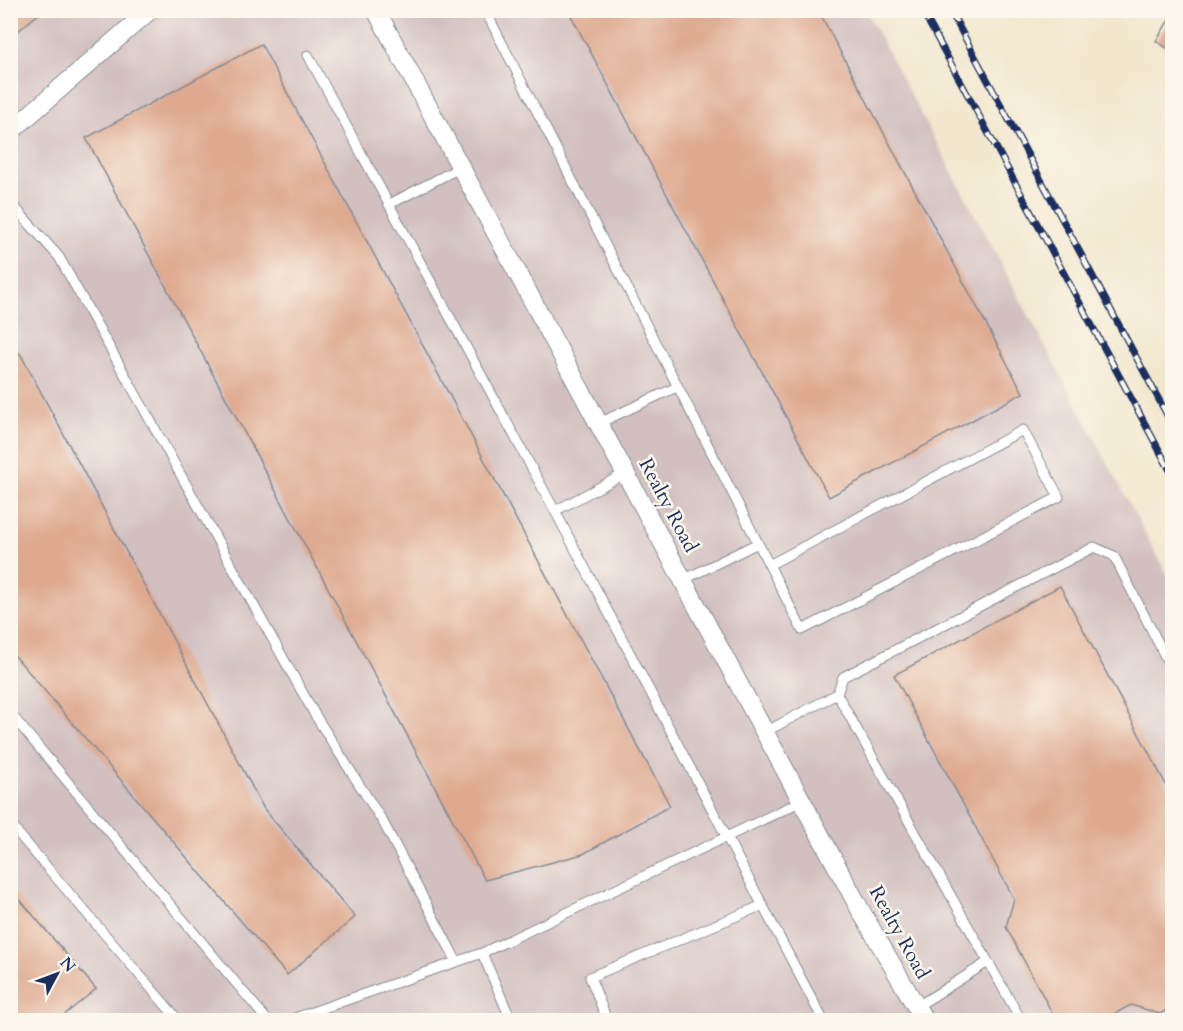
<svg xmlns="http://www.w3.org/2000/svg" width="1183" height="1031" viewBox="0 0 1183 1031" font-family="Cardo,serif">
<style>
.industrial{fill:#d2bfc0}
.building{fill:#dea98f}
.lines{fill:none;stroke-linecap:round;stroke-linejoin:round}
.service-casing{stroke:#868b96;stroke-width:11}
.minor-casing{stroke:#868b96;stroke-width:20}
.service{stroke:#fff;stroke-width:9}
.minor{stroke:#fff;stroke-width:18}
.rail-casing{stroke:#1b2f5e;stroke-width:7}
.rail{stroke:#fbf7ec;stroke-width:4.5;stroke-dasharray:14;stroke-linecap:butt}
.labels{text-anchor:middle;stroke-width:5;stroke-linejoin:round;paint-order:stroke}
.street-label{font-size:20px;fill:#1b2f5e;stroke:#fbf7ec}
</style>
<rect width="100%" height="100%" fill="#fbf7ec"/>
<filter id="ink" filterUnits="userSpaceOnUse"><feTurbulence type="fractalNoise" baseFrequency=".0167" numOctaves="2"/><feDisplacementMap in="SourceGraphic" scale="12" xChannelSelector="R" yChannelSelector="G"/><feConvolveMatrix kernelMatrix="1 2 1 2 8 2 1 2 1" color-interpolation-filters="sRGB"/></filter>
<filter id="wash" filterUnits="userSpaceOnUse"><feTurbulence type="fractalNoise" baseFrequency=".008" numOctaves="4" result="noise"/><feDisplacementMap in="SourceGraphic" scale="24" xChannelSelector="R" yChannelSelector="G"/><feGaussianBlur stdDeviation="1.35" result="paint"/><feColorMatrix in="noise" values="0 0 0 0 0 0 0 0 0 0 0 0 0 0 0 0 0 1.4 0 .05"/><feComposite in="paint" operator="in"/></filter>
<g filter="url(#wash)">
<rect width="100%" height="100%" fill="#f2e7cd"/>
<path class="industrial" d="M10 11H866L1172 583V1020H11Z"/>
<g id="blocks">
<path class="building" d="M10 10H43L10 38Z
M568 10H818L1023 393 829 497Z
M1172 15V51L1156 41Z
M261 44 670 806 583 854 485 880 86 138Z
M10 343 21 355 264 809 355 917 287 975 10 650Z
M1060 586 1172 796V1007L1160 1014 1131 1005 1102 1020H1056L1006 927 1014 899 894 675Z
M10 888 96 989 58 1020H10Z"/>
</g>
</g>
<g filter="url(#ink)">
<use href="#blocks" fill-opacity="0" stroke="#868b96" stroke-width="1.5"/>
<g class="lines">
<defs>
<path id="service" d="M485 10 758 543
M308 55 555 511 823 1020
M10 202 59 257 315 715 383 822 457 962
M390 204 461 167
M599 423 677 387
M555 511 626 473
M683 580 758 543 802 630 1059 497 1023 430 769 565
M10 713 267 1020
M765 732 837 694
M10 824 174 1015 176 1020
M916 1007 988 962
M289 1020 482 953
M511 1020 482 953 802 801
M607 1020 590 977 763 905
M1021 1020 837 694 843 677 1094 547 1114 556 1172 670"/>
<path id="minor" d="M376 10 862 913 924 1020
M10 132 150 10"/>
</defs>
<use href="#service" class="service-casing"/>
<use href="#minor" class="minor-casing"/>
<use href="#service" class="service"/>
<use href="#minor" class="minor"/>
<defs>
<path id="rail" d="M922 10 1172 474
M950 10 1172 424"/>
</defs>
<use href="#rail" class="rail-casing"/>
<use href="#rail" class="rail"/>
</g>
</g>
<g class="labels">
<g class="street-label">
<text transform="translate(669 505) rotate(62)" y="7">Realty Road</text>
<text transform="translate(900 932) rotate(61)" y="7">Realty Road</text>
</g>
</g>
<rect width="1183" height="1031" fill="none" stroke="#fbf7ec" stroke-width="36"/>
<g transform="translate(57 974) rotate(49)" stroke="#fbf7ec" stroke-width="4.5" paint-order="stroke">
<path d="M0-4.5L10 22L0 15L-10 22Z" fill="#1b2f5e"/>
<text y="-9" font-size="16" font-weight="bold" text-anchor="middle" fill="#1b2f5e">N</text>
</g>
</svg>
